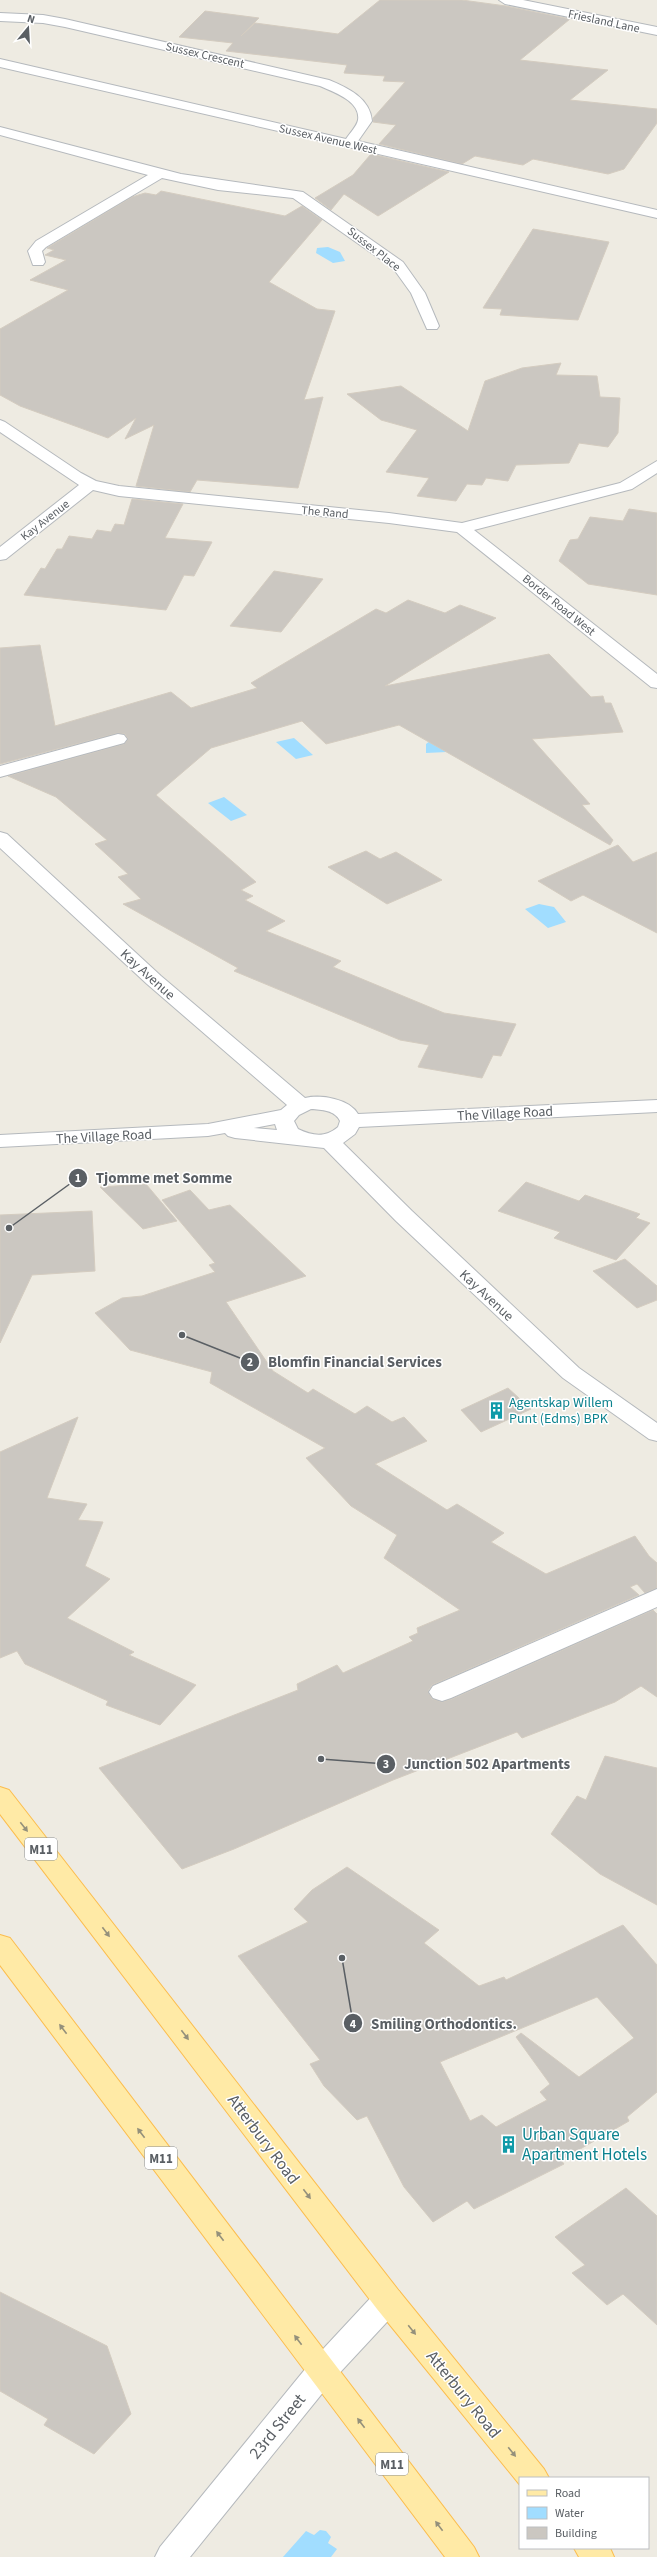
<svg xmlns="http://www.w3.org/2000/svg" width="657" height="2557" viewBox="0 0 657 2557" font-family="'Source Sans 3',sans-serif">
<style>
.water{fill:#a1ddff}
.building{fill:#cbc7c1;stroke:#d4ccc0;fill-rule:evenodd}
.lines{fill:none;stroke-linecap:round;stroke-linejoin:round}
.street-casing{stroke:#b5b9bd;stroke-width:2}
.primary-casing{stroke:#fcbd4d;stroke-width:2}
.street{fill:#fff;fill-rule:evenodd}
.primary{fill:#ffeaa6;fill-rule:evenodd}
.oneway{fill:#94907b}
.labels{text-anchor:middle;stroke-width:3;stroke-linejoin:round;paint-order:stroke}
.far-street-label{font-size:12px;fill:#5a5f64;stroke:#fff}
.shield{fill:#fff;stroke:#8c8f92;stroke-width:1}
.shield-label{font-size:13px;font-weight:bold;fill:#5a5f64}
.street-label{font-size:14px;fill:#5a5f64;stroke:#fff}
.culture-label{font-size:14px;fill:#0d838f;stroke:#fff;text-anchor:start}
.near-culture-label{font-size:17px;fill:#0d838f;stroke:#fff;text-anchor:start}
.near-street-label{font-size:17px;fill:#5a5f64;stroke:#fff}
.leader{fill:none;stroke:#5a5f64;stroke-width:1.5}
.callout-dot{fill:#5a5f64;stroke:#fff;stroke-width:1.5}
.mark-label{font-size:12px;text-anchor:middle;font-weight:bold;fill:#fff}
.callout-label{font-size:15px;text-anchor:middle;font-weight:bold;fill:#5a5f64;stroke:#fff;stroke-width:3;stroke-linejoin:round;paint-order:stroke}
</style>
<rect width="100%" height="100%" fill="#eeebe2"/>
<path class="water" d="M328 247 340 252 345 261 333 263 316 253 317 248Z
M294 738 313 755 296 759 276 742Z
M431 740 447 752 426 753V744Z
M224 797 247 815 231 821 208 803Z
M539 904 554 907 566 922 548 928 525 909Z
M320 2530 326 2531 331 2537 328 2543 337 2549 331 2557H283L306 2531 314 2535Z"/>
<path class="building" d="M380 0H462L506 6 570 19 520 60 608 70 570 100 657 109V123L624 169 608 174 533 159 523 165 475 156 462 164 379 144 396 125 373 122V118L405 82 383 81 385 76 344 73 347 65 226 51 233 43 179 37 205 11 259 18 241 36 255 23 338 34Z
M371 154 449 172 378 216 344 194 331 210 315 198 353 175Z
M161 191 285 216 302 206 322 220 269 282 317 309 335 311 304 400 323 397 298 488 197 480 190 492 136 486 154 425 125 439 136 418 108 438 20 406 0 395V329L68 290 30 280 66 260 45 255 54 250 47 248 132 197 145 193 156 195Z
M533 229 609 242 578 320 500 315 502 309 483 308Z
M561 363 556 375 597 376 600 397 620 398 618 433 608 447 579 443 569 463 516 465 508 481 486 478 482 485 467 484 456 501 417 496 429 478 386 472 417 430 381 420 347 394 401 386 468 431 485 381 522 368Z
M132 499 183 504 165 538 212 542 194 576 184 575 166 610 24 595 41 568 45 569 57 549H62L69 536 92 539 97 530 111 532 115 524 124 525Z
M629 509 657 513V595L588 584 559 561 570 540 578 539 590 517 623 521Z
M274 571 323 579 281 632 230 626Z
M408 600 445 613 460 605 496 618 385 686 549 654 591 697 603 696 605 703H611L623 732 532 739 590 804 582 805 613 840 610 845 399 725 326 744 302 721 211 748 156 795 256 882 241 890 253 896 245 900 285 921 266 931 341 961 333 967 444 1013 516 1024 501 1056 493 1055 482 1078 418 1067 429 1045 400 1040 234 971 238 968 123 904 141 899 118 877 128 874 95 844 107 840 56 797 8 776 124 744 128 739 125 734 118 733 0 764V648L40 645 55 726 171 692 191 708 257 688 251 683 376 609 386 613Z
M618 845 633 862 657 852V933L583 895 571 901 538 881Z
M366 851 380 859 396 852 442 880 387 904 328 867Z
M526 1182 579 1201 585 1195 640 1214 636 1218 650 1223 616 1260 554 1238 560 1232 498 1211Z
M146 1184 177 1221 143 1229 100 1187Z
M190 1190 209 1210 230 1205 306 1276 226 1302 273 1371 308 1393 313 1389 355 1414 367 1406 392 1422 404 1417 427 1441 375 1464 447 1510 457 1504 504 1533 491 1542 546 1574 635 1536 649 1556 657 1563V1588L645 1593 637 1584 630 1587 639 1595 432 1685 428 1691 432 1699 442 1702 452 1699 653 1610 657 1614V1697L641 1686 615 1702 522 1738 517 1732 393 1780 234 1849 182 1869 99 1768 298 1690 297 1684 337 1665 343 1673 413 1641 409 1637 418 1633 417 1628 460 1610 384 1558 397 1535 351 1506 306 1458 325 1448 210 1383 212 1372 130 1350 95 1313 122 1298 142 1296 215 1272 209 1265 215 1263 162 1200Z
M92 1211 95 1271 32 1275 0 1343V1215Z
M625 1259 657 1286V1300L637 1308 593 1271Z
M508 1388 531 1409 481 1432 461 1410Z
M78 1417 47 1498 87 1504 78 1520 103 1522 85 1566 110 1579 67 1618 134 1652 129 1655 196 1685 160 1725 106 1705 108 1701 25 1664 17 1651 0 1658V1452Z
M605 1756 657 1768V1905L600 1874 551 1834 577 1796 586 1800Z
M347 1867 439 1930 424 1943 479 1986 504 1977 506 1980 623 1925 657 1965V2092L627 2117 629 2121 561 2160 564 2164 474 2209 467 2201 433 2222 404 2187 367 2116 357 2120 324 2086 310 2064 320 2060 238 1956 308 1922 294 1909 312 1890ZM597 1997 634 2038 579 2077 521 2033 516 2037 550 2084 540 2092 547 2100 496 2127 482 2115 470 2121 440 2062Z
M626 2188 657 2216V2325L623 2294 607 2305 572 2273 585 2265 555 2237Z
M0 2292 107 2346 131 2414 94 2454 44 2425 48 2419 0 2391Z"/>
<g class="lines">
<defs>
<path id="street" d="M499 0H523L657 27V35L505 4Z
M0 13 43 15 65 19 329 80C348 88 370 98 372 121L358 141 657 210V218L0 67V59L346 139C350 133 357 126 358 120 361 101 333 92 320 86L65 27 43 23 0 21Z
M0 127 181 174 303 192 403 262 425 293 439 326 437 329H427L411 293 393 268 293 198 218 190 162 178 46 247 42 251 45 262 43 265H33L28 251 36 241 148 175 0 135Z
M0 420 5 422 81 473 96 481 119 486 389 513 462 523 620 483 657 461V473L632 489 474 530 657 674V688L651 687 457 532 389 523 119 496 93 490 6 559 0 560V547L79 485 0 432Z
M118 734 124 735 127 739 124 743 0 777V766Z
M0 832 7 834 161 976 305 1098C321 1094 350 1099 358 1114L657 1100V1112L359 1127 355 1134 343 1143 412 1211 579 1368 657 1423V1441L649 1439 563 1378 396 1221 324 1148 235 1138 228 1136 225 1133 208 1136 0 1147V1135L208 1124 281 1110 287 1105 147 984 0 848ZM311 1109C322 1110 335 1110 340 1121L338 1127C325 1138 313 1136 298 1129L294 1121 299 1115ZM275 1124 277 1130 254 1128Z
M657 1589V1607L451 1698 442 1701 433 1698 429 1692 433 1686Z
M388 2288 399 2291 403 2300 399 2309 333 2380 190 2557H155L160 2547 311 2362 377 2291Z"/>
<path id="primary" d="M0 1787 9 1790 399 2291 544 2469 549 2478H520V2485L377 2309 0 1814Z
M0 1935 10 1938 474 2547 479 2557H445L0 1965Z
M574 2548H610L614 2557H579Z"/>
</defs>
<use href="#street" class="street-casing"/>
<use href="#primary" class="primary-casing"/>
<use href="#street" class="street"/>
<use href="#primary" class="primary"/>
</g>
<defs><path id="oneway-solid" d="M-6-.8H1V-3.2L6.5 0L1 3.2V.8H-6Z"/></defs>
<g class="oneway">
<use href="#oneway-solid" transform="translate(24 1827) rotate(52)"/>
<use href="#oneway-solid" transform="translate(106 1932) rotate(53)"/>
<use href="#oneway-solid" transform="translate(63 2029) rotate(-127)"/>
<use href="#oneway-solid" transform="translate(185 2035) rotate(53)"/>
<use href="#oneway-solid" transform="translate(141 2133) rotate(-127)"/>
<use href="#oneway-solid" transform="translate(307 2194) rotate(53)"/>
<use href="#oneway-solid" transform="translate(220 2236) rotate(-127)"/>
<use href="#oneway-solid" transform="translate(412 2330) rotate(51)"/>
<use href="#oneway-solid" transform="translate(298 2340) rotate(-127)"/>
<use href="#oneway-solid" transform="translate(361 2423) rotate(-127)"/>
<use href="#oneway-solid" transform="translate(512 2452) rotate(51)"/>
<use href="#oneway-solid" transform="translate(439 2526) rotate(-127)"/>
</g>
<defs>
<symbol id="building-bare" viewBox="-9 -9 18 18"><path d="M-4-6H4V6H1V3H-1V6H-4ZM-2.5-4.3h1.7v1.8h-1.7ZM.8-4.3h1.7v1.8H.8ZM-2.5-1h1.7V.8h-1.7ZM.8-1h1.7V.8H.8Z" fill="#0f9aa8" stroke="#fff" stroke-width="2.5" paint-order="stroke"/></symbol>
</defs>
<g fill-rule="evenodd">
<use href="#building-bare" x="484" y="1398" width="25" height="25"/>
<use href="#building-bare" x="496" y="2132" width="25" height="25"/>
</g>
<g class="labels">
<g class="far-street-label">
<text transform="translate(604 21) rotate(12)" y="4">Friesland Lane</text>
<text transform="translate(205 55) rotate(13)" y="4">Sussex Crescent</text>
<text transform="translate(328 139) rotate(13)" y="4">Sussex Avenue West</text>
<text transform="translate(374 249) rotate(38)" y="4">Sussex Place</text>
<text transform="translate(325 512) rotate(5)" y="4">The Rand</text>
<text transform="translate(45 520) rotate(-38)" y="4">Kay Avenue</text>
<text transform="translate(559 605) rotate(39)" y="4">Border Road West</text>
</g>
<g class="shield">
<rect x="25" y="1838" width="32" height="22" rx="3"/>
<rect x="145" y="2147" width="32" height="22" rx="3"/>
<rect x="376" y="2453" width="32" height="22" rx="3"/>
</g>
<g class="shield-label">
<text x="41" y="1854">M11</text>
<text x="161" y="2163">M11</text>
<text x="392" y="2469">M11</text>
</g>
<g class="street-label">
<text transform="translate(148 974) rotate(42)" y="5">Kay Avenue</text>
<text transform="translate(505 1113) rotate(-3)" y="5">The Village Road</text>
<text transform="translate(104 1136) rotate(-3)" y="5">The Village Road</text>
<text transform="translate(487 1295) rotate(43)" y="5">Kay Avenue</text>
</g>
<g class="culture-label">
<text x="509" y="1407">Agentskap Willem<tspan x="509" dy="16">Punt (Edms) BPK</tspan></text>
</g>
<g class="near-culture-label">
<text x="522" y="2140">Urban Square<tspan x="522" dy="20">Apartment Hotels</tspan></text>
</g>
<g class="near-street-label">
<text transform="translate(264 2139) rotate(53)" y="6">Atterbury Road</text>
<text transform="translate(464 2394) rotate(51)" y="6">Atterbury Road</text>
<text transform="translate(277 2426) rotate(-51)" y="6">23rd Street</text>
</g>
</g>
<path class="leader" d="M9 1228L78 1178M182 1335L250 1362M321 1759L386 1764M342 1958L353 2023"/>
<g class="callout-dot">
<circle cx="9" cy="1228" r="4"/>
<circle cx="182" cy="1335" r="4"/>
<circle cx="321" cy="1759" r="4"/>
<circle cx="342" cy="1958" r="4"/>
<circle cx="78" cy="1178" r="10"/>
<circle cx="250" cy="1362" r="10"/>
<circle cx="386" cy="1764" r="10"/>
<circle cx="353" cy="2023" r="10"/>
</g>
<g class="mark-label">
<text x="78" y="1182">1</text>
<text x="250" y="1366">2</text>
<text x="386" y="1768">3</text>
<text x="353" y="2028">4</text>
</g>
<g class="callout-label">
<text x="164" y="1183">Tjomme met Somme</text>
<text x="355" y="1367">Blomfin Financial Services</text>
<text x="487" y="1769">Junction 502 Apartments</text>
<text x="444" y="2029">Smiling Orthodontics.</text>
</g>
<rect x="519" y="2477" width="130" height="72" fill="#ffffff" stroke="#bdbfc1"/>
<rect x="527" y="2490" width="20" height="6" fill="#ffeaa6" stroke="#bdbfc1"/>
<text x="555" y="2497" font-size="12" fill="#5a5f64">Road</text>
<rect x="527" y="2507" width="20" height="12" fill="#a1ddff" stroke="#bdbfc1"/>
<text x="555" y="2517" font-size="12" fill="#5a5f64">Water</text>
<rect x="527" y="2527" width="20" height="12" fill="#cbc7c1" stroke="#bdbfc1"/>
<text x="555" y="2537" font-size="12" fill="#5a5f64">Building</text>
<g transform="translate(28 28) rotate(18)" stroke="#ffffff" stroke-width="3" paint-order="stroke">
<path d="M0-3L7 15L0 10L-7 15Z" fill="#5a5f64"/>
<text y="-6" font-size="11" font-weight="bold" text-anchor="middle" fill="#5a5f64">N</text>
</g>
</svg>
